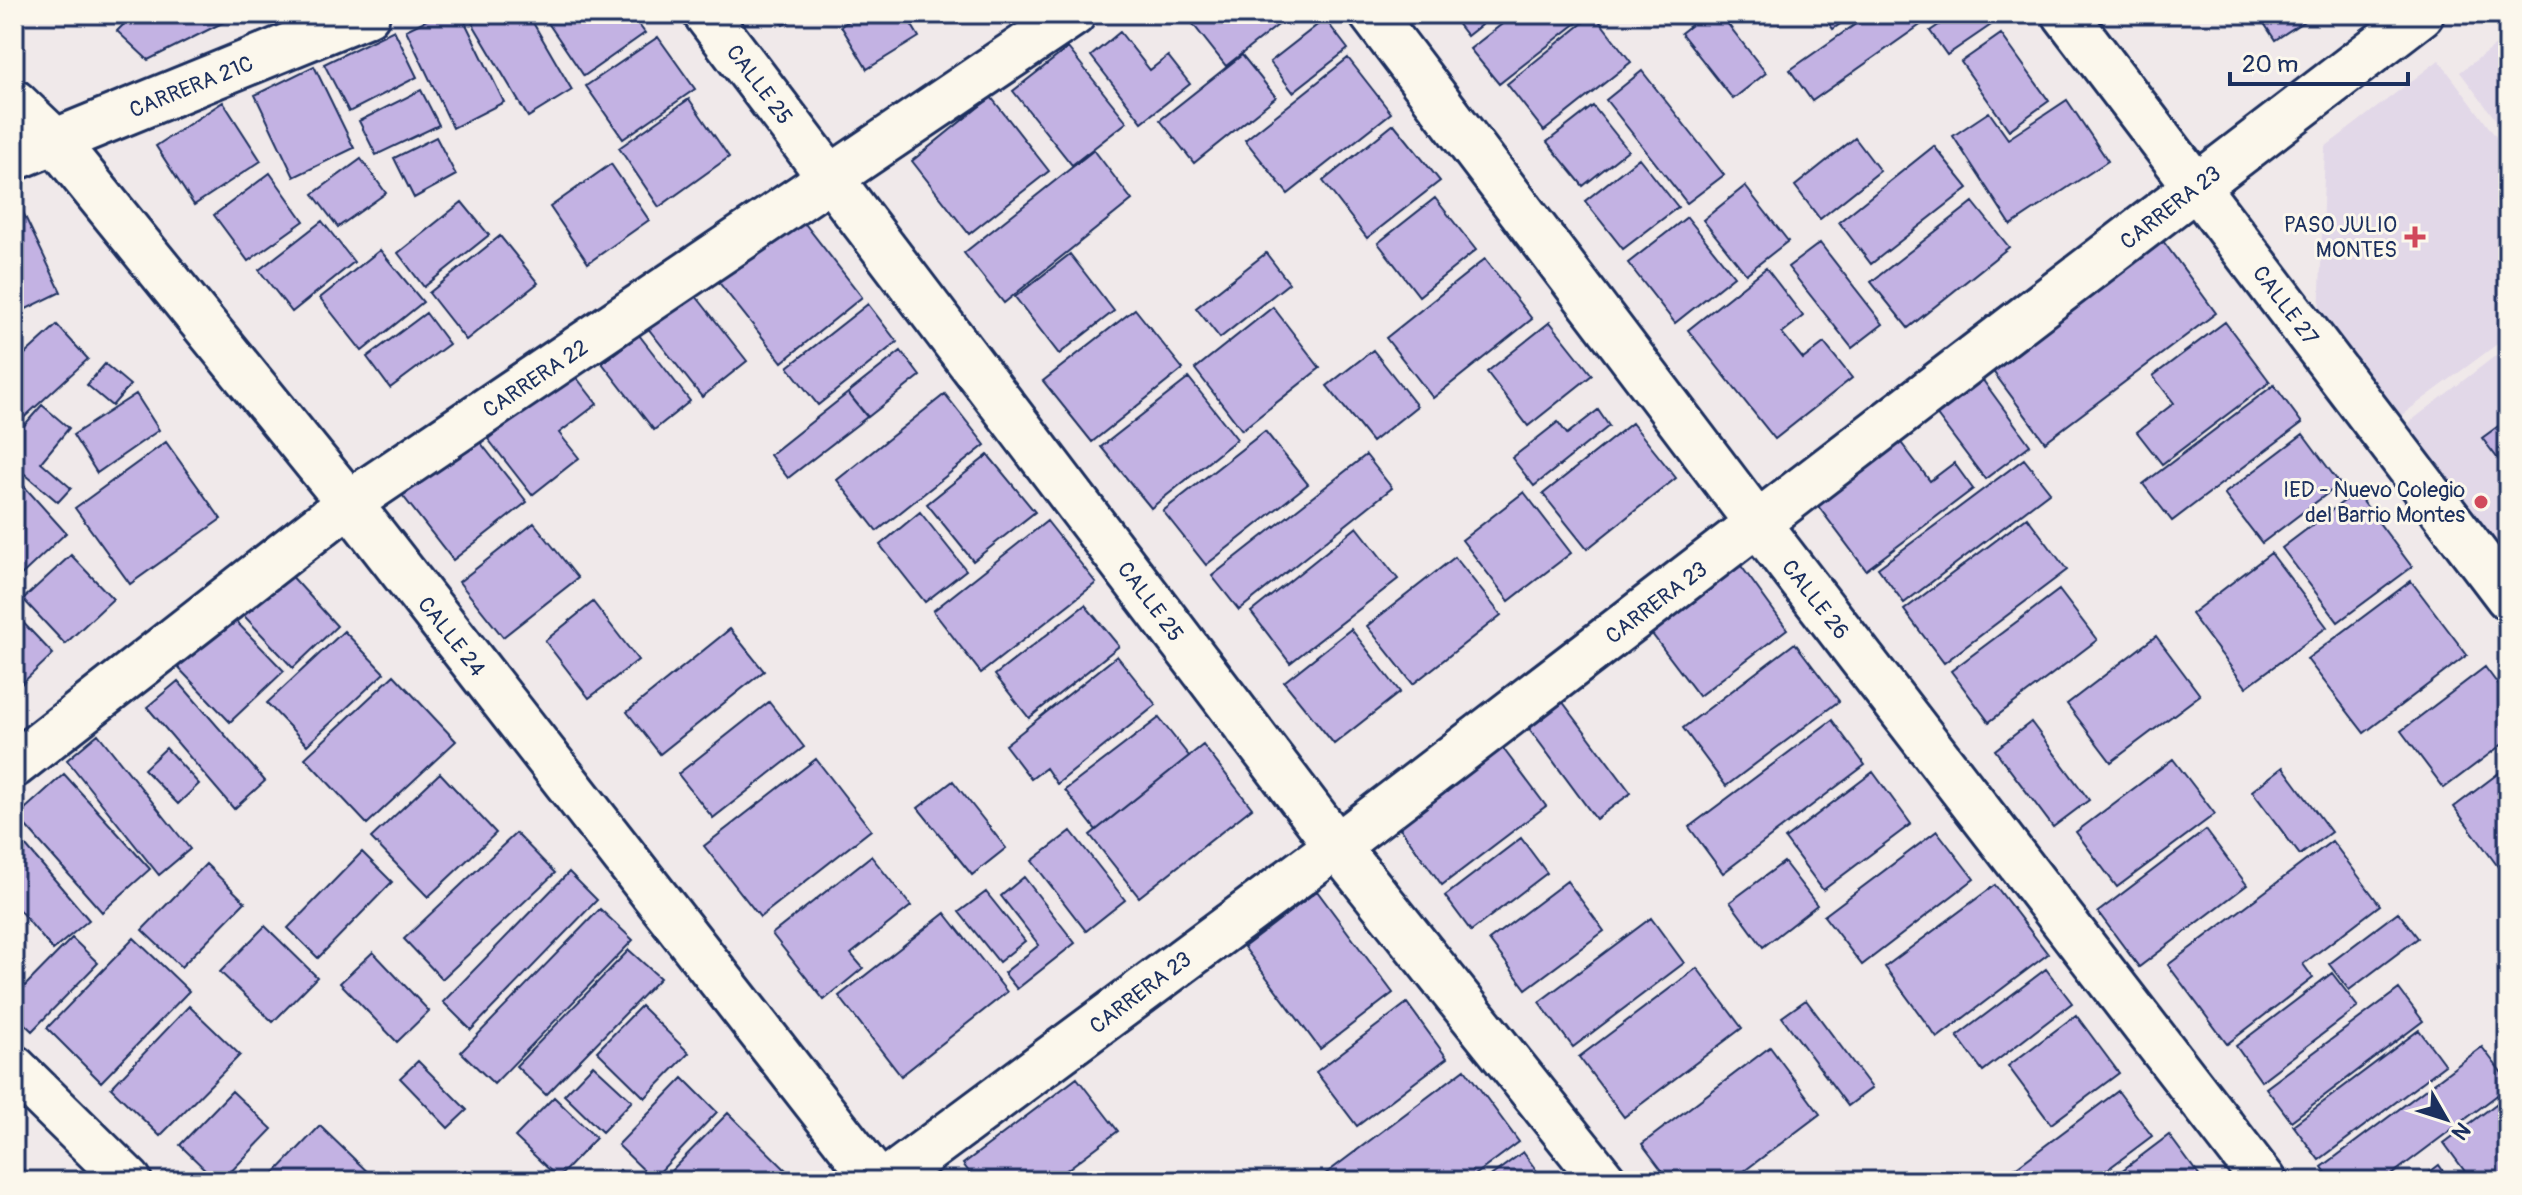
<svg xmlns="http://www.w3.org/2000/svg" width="2522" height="1195" viewBox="0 0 2522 1195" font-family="Pangolin,sans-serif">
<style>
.built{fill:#e2d8e8}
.building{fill:#c3b2e3;stroke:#1b2f5e;stroke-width:2}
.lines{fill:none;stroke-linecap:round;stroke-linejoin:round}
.minor-casing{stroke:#1b2f5e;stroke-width:50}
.minor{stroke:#fbf7ec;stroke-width:44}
.poi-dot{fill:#d1495b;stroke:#fbf7ec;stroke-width:3}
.labels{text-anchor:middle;stroke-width:6;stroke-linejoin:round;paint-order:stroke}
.street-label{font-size:22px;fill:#1b2f5e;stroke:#fbf7ec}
.poi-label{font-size:22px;fill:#1b2f5e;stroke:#fbf7ec;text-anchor:end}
</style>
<rect width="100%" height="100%" fill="#f0e9ea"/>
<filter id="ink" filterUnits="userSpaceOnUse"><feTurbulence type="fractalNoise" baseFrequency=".0125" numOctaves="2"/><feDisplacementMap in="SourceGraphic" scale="16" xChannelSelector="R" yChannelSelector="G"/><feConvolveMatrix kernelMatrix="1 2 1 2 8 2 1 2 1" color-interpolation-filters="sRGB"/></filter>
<g filter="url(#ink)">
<path class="built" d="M2508 36V136L2460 72Z
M2439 60 2508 153V336L2391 423 2319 320 2325 147Z
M2508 346V574L2398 431Z"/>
<path class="building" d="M105 14H124L120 22Z
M134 14H240L148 60 117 31Z
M439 14H461L504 102 453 128 406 30Z
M467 14H528L572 90 528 117Z
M542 14H631L645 33 584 76Z
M777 14H803L783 25Z
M860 14H905L919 37 867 69 841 26Z
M1185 14H1292L1226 66Z
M1450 14H1495L1467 36Z
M1515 14H1588L1499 84 1470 49Z
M1594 14 1631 62 1544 131 1507 84Z
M1705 14H1720L1766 73 1733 99 1681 33Z
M1822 14H1854L1833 29Z
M1870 14H1936L1812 101 1790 70Z
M1955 14H1984L1991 25 1947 55 1930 31Z
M2258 14H2315L2275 40Z
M1325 19 1348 49 1293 92 1270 62Z
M394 30 417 77 349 112 324 64Z
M1120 32 1150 70 1168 56 1190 84 1142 122 1091 56Z
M2001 34 2049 101 2009 130 1961 62Z
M658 37 695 89 623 139 586 86Z
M1068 48 1127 122 1072 165 1013 91Z
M1242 55 1276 97 1194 163 1160 120Z
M1348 58 1391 113 1288 194 1245 140Z
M314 66 354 148 294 177 255 95Z
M1642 71 1724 175 1687 203 1606 100Z
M421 90 439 125 376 155 359 121Z
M991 97 1049 171 969 234 912 161Z
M689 99 729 157 659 207 619 148Z
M2067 100 2108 161 2011 225 1953 136 1989 112 2008 139Z
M223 102 261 161 194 205 156 146Z
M1593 106 1628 150 1583 186 1547 142Z
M1394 124 1440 181 1367 238 1323 181Z
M436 137 456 175 414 198 394 158Z
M1855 138 1880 171 1820 219 1795 186Z
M1934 146 1968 188 1871 264 1839 222Z
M1094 150 1132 200 1004 303 964 253Z
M1639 158 1678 207 1623 249 1585 201Z
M361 159 386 193 338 227 313 194Z
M611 164 649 220 588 263 550 207Z
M270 173 304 221 248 261 214 215Z
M1745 186 1788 241 1746 274 1703 220Z
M1435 198 1476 250 1419 296 1378 243Z
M462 202 489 235 424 287 398 253Z
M1973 202 2009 247 1908 328 1871 282Z
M20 206 61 292 14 315V209Z
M799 216 862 297 782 362 717 280Z
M1687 217 1734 276 1675 323 1628 263Z
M322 221 354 262 292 312 259 270Z
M500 236 538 283 466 340 429 293Z
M2163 241 2216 313 2045 442 1992 370Z
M1820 243 1883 324 1852 348 1788 267Z
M380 250 423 302 362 351 320 298Z
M1266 253 1289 283 1220 338 1196 308Z
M1070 254 1114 311 1059 354 1015 297Z
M1485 259 1532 319 1433 398 1386 338Z
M1766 268 1803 316 1782 333 1803 359 1824 343 1852 378 1775 439 1688 330Z
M692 291 747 361 702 397 647 327Z
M868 304 897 342 818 405 788 367Z
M1273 307 1320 368 1242 430 1195 369Z
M1135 309 1183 369 1092 442 1043 381Z
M426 313 449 344 390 388 367 357Z
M1550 322 1592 375 1528 426 1487 372Z
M2225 322 2270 382 2162 464 2137 432 2174 403 2153 376Z
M57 325 88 359 18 423 14 418V364Z
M639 335 690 401 654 430 602 363Z
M1373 350 1417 406 1372 442 1327 386Z
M901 351 920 376 868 417 848 393Z
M105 364 130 385 112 406 87 385Z
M573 373 597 404 559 433 579 458 532 495 488 439Z
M1189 378 1237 439 1151 508 1101 447Z
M1982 379 2030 445 1985 479 1936 414Z
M2274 385 2302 423 2172 521 2143 484Z
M848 393 867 417 788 478 770 455Z
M136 394 159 430 97 473 73 435Z
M945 394 985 445 877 531 837 480Z
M42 405 69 428 41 462 71 488 58 502 14 465V437Z
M1598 410 1609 426 1534 486 1512 458 1558 422 1567 434Z
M2508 419V472L2482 438Z
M1632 423 1676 478 1587 549 1543 494Z
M1265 431 1308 484 1206 565 1163 511Z
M473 433 527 502 453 560 399 491Z
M2303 434 2340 484 2262 543 2224 494Z
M1896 436 1930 481 1954 463 1973 489 1866 570 1812 498Z
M166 442 221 519 130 584 75 508Z
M988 455 1035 512 973 561 927 504Z
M1366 455 1392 488 1239 610 1212 576Z
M2024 459 2050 492 1904 603 1878 568Z
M22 484 66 533 16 580 14 491Z
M1524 492 1571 553 1509 601 1462 540Z
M2356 492 2412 567 2338 622 2282 548Z
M920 512 966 570 925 602 880 545Z
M2027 517 2067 570 1944 663 1904 610Z
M1047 521 1096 583 981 673 933 611Z
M534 523 578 578 503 637 459 582Z
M1357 527 1398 579 1290 663 1251 612Z
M2271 553 2327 627 2246 687 2191 614Z
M71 555 113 599 65 644 23 599Z
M1455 557 1501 615 1413 684 1367 626Z
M279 562 337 626 293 668 233 604Z
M1739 563 1787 629 1699 696 1649 630Z
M2411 581 2467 655 2364 733 2307 659Z
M2059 590 2097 640 1989 722 1951 671Z
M593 602 638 660 589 698 545 641Z
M1085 605 1119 646 1029 718 995 675Z
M225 610 284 671 230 722 171 660Z
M14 613 53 654 14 691Z
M730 629 764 671 660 754 627 712Z
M1351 629 1400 692 1334 744 1284 682Z
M344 631 384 673 307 745 267 703Z
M2156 636 2200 695 2111 762 2067 704Z
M1795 643 1839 701 1726 786 1683 728Z
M1117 656 1156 705 1057 784 1046 768 1031 779 1005 745Z
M2485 667 2508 698V740L2444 788 2401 731Z
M394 675 456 741 367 824 305 758Z
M178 681 265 781 234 809 147 707Z
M1562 701 1631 793 1596 819 1528 727Z
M769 702 804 747 713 818 678 774Z
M1159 718 1189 756 1096 830 1065 790Z
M1832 720 1865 765 1723 873 1689 827Z
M2031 722 2089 800 2053 827 1995 750Z
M98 734 190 849 159 875 67 760Z
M1499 743 1546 806 1442 885 1395 821Z
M1203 745 1252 808 1139 897 1090 835Z
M166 748 199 784 178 804 144 769Z
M816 759 871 830 760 917 704 846Z
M2173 759 2215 814 2117 887 2076 832Z
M2508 766V862L2499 868 2454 807Z
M2283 767 2331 832 2300 855 2252 791Z
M1873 772 1911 824 1823 890 1785 839Z
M440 773 496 833 428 897 371 838Z
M64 774 150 869 102 912 17 816Z
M953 781 1006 848 972 875 918 808Z
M2206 830 2247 885 2139 967 2098 912Z
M1071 831 1125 900 1086 931 1032 861Z
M1937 831 1974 879 1862 965 1824 916Z
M14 832 89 920 53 950 14 904Z
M516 833 555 873 442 979 404 939Z
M1521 838 1547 873 1471 931 1445 896Z
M2332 841 2380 905 2303 964 2313 978 2227 1044 2168 965Z
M362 852 392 882 318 958 288 928Z
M871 856 911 906 851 954 863 968 824 1000 772 934Z
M1784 862 1817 905 1763 947 1730 902Z
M206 864 245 902 181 967 142 930Z
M569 872 597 900 471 1030 443 1002Z
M1024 877 1075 943 1017 989 1004 973 1039 945 1001 896Z
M1567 881 1604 931 1526 989 1489 940Z
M1995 885 2048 954 1937 1038 1885 967Z
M1317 891 1393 993 1320 1049 1244 947Z
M986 892 1025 941 999 962 959 912Z
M600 909 633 940 494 1084 461 1052Z
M2398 912 2418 938 2349 990 2329 964Z
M945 913 1007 992 901 1076 839 996Z
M1651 918 1684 963 1573 1047 1539 1002Z
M265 926 317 977 273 1022 220 972Z
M72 938 98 963 32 1031 14 1014V997Z
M134 938 189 991 101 1082 47 1028Z
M629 950 660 978 546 1095 516 1066Z
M373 952 429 1011 397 1042 340 983Z
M1697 968 1742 1028 1624 1117 1579 1057Z
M2046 969 2072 1003 1983 1071 1957 1036Z
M2332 973 2358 1007 2261 1081 2236 1046Z
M2399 989 2423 1021 2291 1121 2266 1088Z
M1806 1000 1872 1088 1848 1106 1782 1017Z
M1407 1003 1447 1058 1357 1126 1316 1072Z
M189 1006 240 1055 160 1136 111 1088Z
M641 1006 689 1053 645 1098 597 1051Z
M2076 1015 2119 1073 2051 1124 2008 1066Z
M2419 1030 2445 1065 2319 1160 2293 1125Z
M1770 1047 1820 1114 1731 1181H1670L1642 1144Z
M2482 1047 2508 1081V1087L2383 1181H2332L2322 1167Z
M418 1061 467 1110 448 1128 400 1078Z
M593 1065 632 1101 602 1132 564 1095Z
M1465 1069 1519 1142 1467 1181H1316Z
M683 1078 717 1112 653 1179 618 1145Z
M1077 1078 1118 1131 1052 1181H976L963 1164Z
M232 1091 272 1129 222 1181H217L180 1145Z
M2118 1091 2152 1136 2092 1181H1998Z
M2508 1095V1181H2472L2444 1143Z
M554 1097 596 1138 558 1178 515 1137Z
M728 1113 791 1175 785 1181H661Z
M320 1126 376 1180 375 1181H267Z
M2169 1135 2203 1181H2108Z
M1523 1152 1544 1181H1484Z
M14 1161 35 1181H14Z
M2439 1165 2450 1181H2418Z
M620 1170 631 1181H609Z
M1086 1173 1092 1181H1076Z"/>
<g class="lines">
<defs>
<path id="minor" d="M706 14 1337 846 1604 1181
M1372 14 1758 524 2264 1181
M2065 14 2508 597
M14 102 55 141 349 503 877 1181
M14 158 367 14
M14 765 349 503 1073 14
M14 1068 129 1181
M886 1181 1337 846 2421 14"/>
</defs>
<use href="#minor" class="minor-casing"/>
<use href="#minor" class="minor"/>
</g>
</g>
<g class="poi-dot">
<path d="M2411 225h8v8h8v8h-8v8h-8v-8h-8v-8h8z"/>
<circle cx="2481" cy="502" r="8"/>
</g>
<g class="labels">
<g class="street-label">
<text transform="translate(760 84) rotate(53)" y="8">CALLE 25</text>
<text transform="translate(191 86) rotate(-22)" y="8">CARRERA 21C</text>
<text transform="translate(2170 207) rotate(-38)" y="8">CARRERA 23</text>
<text transform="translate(2286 305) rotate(53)" y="8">CALLE 27</text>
<text transform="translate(535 378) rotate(-34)" y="8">CARRERA 22</text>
<text transform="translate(1816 599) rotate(52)" y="8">CALLE 26</text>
<text transform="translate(1151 601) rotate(53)" y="8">CALLE 25</text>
<text transform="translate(1656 602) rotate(-37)" y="8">CARRERA 23</text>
<text transform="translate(452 636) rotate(52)" y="8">CALLE 24</text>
<text transform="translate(1140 992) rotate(-37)" y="8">CARRERA 23</text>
</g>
<g class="poi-label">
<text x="2397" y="232">PASO JULIO<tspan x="2397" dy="25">MONTES</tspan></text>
<text x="2465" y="497">IED - Nuevo Colegio<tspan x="2465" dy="25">del Barrio Montes</tspan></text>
</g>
</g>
<rect width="2522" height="1195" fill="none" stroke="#fbf7ec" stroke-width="48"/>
<rect x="24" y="24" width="2474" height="1147" fill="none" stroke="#1b2f5e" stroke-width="3" filter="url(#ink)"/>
<g transform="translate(2446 1119) rotate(129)" stroke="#fbf7ec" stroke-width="6" paint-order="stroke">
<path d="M0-6L14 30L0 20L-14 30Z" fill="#1b2f5e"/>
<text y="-12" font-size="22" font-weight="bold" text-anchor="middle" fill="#1b2f5e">N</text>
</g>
<path d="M2230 72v12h178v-12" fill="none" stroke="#1b2f5e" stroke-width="4"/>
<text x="2242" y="72" font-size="24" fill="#1b2f5e" stroke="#fbf7ec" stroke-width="6" paint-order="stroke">20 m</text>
</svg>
